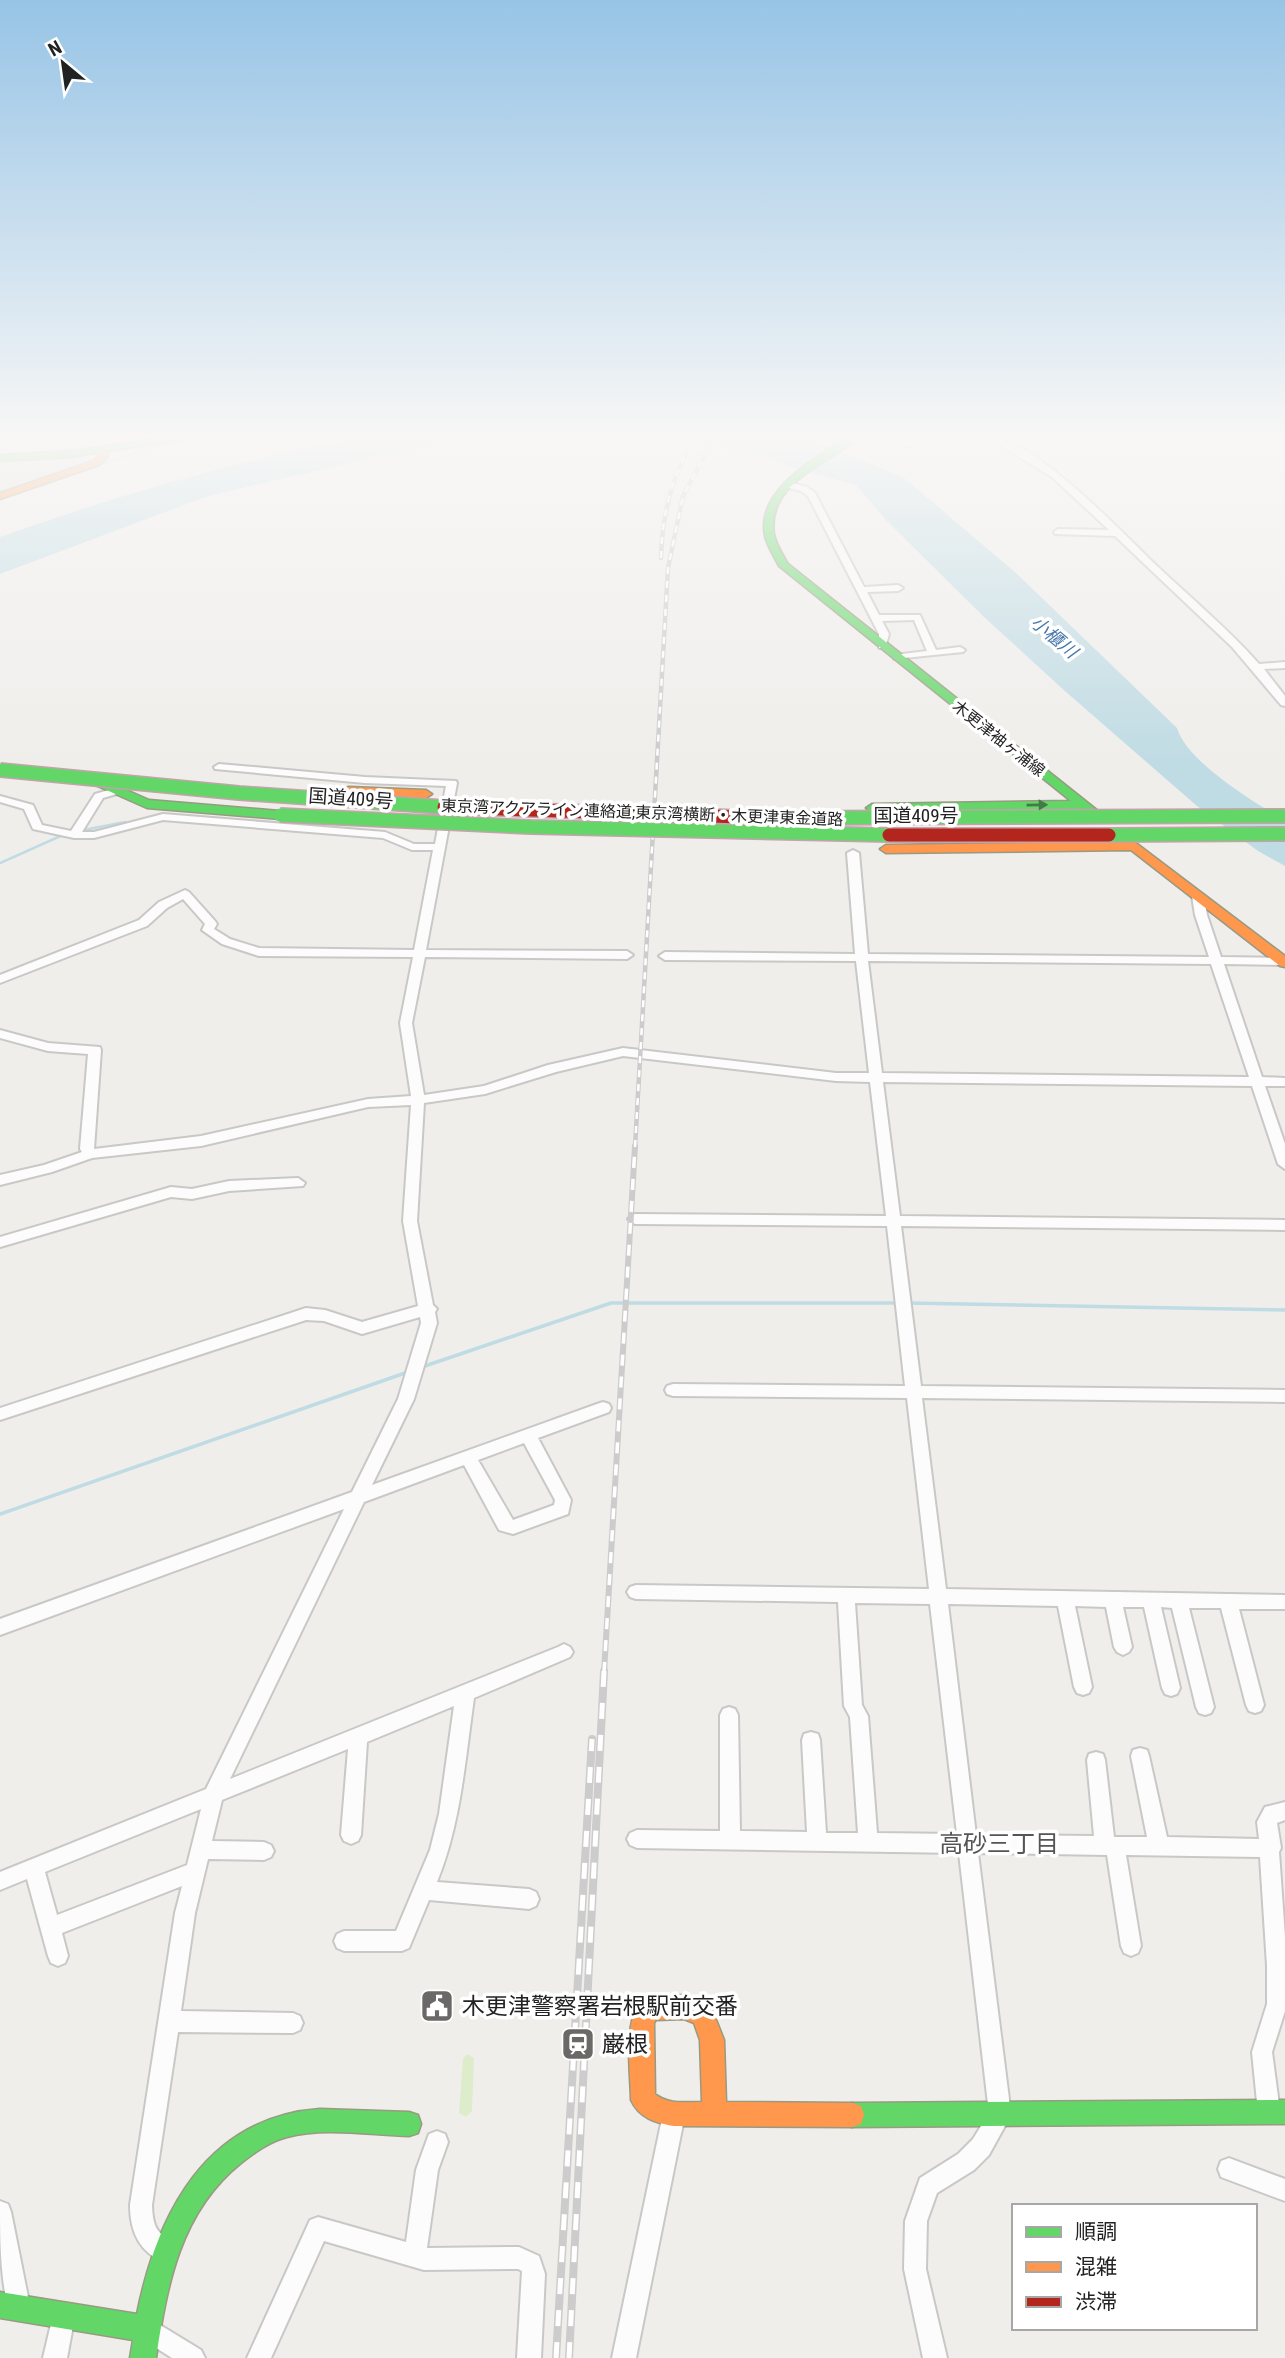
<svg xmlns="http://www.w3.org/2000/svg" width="1285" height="2358" viewBox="0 0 1285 2358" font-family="'Roboto Condensed','Noto Sans JP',sans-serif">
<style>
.grass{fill:#ddeccb}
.parking{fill:#e0dfde}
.water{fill:#bfdbe3}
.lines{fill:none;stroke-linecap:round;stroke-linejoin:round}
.stream-far1{stroke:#bfdbe3;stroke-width:2.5}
.stream{stroke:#bfdbe3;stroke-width:3.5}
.street-casing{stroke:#c9c8c7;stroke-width:4}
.fast-casing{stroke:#999a82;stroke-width:3}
.slow-casing{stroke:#999a82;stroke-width:3}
.street{fill:#fdfcfc;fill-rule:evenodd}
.fast{fill:#63d668;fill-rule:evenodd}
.slow{fill:#ff974d;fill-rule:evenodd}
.rail-far2-casing{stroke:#ccc;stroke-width:4.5}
.rail-far1-casing{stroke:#ccc;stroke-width:6}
.rail-casing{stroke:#ccc;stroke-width:8}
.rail-far2{stroke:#fff;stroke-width:2.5;stroke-dasharray:7;stroke-linecap:butt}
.rail-far1{stroke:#fff;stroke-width:3.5;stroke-dasharray:11;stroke-linecap:butt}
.rail{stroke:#fff;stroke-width:5;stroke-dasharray:16;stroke-linecap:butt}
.fast-bridge-casing{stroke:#c5a2ac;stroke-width:16;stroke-linecap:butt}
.jam-bridge-casing{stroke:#c5a2ac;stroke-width:16;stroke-linecap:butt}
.fast-bridge{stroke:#63d668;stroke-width:13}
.jam-bridge{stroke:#b3261e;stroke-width:13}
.oneway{fill:#427c45}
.labels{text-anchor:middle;stroke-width:7;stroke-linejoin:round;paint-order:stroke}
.far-street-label{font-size:16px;fill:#222;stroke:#fff}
.far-water-label{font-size:18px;font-style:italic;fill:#4a7aab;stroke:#fff}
.street-label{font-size:19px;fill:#222;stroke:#fff}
.near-poi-label{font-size:23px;fill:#222;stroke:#fff;text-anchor:start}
.near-neighbourhood-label{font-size:24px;fill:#555;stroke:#fff}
</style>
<rect width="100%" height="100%" fill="#f0eeeb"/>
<path class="grass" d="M467 2054 474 2058 472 2111 466 2117 459 2113 463 2059Z"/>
<path class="parking" d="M86 456 94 459 0 493V462Z"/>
<path class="water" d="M367 436H503L384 455 208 496 0 574V537C120 494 242 459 367 436Z
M660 436H804L903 477 1016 573 1177 728C1187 762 1254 802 1285 821V866L1258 851 1197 806 1066 692 984 617 885 519 856 485 797 469 768 457Z"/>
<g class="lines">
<path class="stream-far1" d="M99 465 161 445 223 436
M79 831 125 822
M0 863 65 834"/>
<path class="stream" d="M908 1303 1285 1310
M422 1367 611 1303H900
M0 1514 408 1372"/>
<defs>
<path id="street" d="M0 436H54L50 438H2Z
M919 436H930L910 446 903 444Z
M985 436C1033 436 1123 534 1158 567 1192 599 1228 629 1259 664L1285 662V668L1264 669 1285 696V706L1281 705 1232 647 1115 536 1055 534 1054 532 1058 529 1109 530 1052 477Z
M1263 436H1274L1285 442V447Z
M788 482 807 487 815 493 864 587 898 585 903 588 898 591 867 592 879 615H920L936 650 960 647 965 650 963 652 894 659V655L927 651 914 620 882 621 889 634 885 648H879V634L808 496 801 491 785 487V483Z
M219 764 365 777 456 781 457 783 426 950 627 951 633 955 627 959 425 957 412 1023 424 1095 484 1086 548 1065 623 1048 836 1073H869L856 961 665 960 659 956 665 952 855 954 847 853 853 850 859 853 868 954 1209 957 1195 915 1192 896 1198 892 1204 896 1207 915 1221 957 1285 958V964L1282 965 1224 964 1262 1077 1285 1078V1086H1265L1285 1144V1169L1278 1164 1252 1086 883 1082 900 1216 1285 1220V1230L901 1226 921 1386 1285 1390V1402L922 1398 946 1589 1285 1595V1609H1239L1264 1705 1261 1711 1255 1713 1249 1711 1246 1705 1221 1608H1189L1214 1707 1211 1713 1205 1715 1199 1713 1196 1707 1172 1608 1161 1607 1180 1688 1177 1694 1171 1696 1165 1694 1162 1688 1144 1607H1123L1132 1647 1129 1652 1123 1655 1117 1652 1114 1647 1106 1607 1075 1606 1092 1687 1089 1693 1083 1695 1077 1693 1074 1687 1058 1606 948 1604 976 1835 1094 1836 1087 1760 1089 1754 1096 1752 1103 1754 1105 1760 1114 1837H1147L1131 1756 1133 1750 1140 1748 1147 1750 1149 1756 1167 1837 1259 1839 1257 1822 1265 1807 1285 1802V1820L1277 1823 1281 1848 1279 1852 1285 1937V2011L1272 2052 1280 2112 1277 2120 1269 2123 1261 2120 1258 2112 1252 2052 1267 2004V1966L1260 1857 1126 1855 1141 1946 1138 1953 1131 1956 1124 1953 1121 1946 1107 1855 978 1853 1011 2115 989 2155 974 2170 937 2193 927 2221 926 2269 947 2358H923L904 2269 905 2221 920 2178 958 2154 973 2139 989 2113 959 1853 637 1848 630 1845 627 1839 630 1833 637 1830 720 1831V1715L723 1709 729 1707 735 1709 738 1715 740 1831 807 1832 802 1740 804 1734 811 1732 818 1734 820 1740 826 1833H858L850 1717 844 1706 838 1602 636 1599 630 1597 627 1592 630 1587 636 1585 929 1589 907 1398 673 1396 667 1394 665 1390 667 1386 673 1384 905 1386 887 1226 635 1224 628 1219 635 1214 886 1216 870 1082 836 1081 623 1056 556 1072 485 1094 424 1103 417 1221 433 1305 437 1309 435 1312 437 1323 414 1399 372 1485 597 1404 603 1402 609 1404 611 1408 609 1412 538 1438 571 1500 568 1514 513 1534 499 1530 464 1465 364 1502 230 1779 558 1647 564 1644 570 1647 573 1652 570 1657 474 1698C465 1761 461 1823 437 1882L529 1889 536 1892 539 1899 536 1906 529 1909 429 1900 409 1948 402 1951H344L337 1948 334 1941 337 1934 344 1931H396L430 1850 439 1814 454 1706 367 1742 361 1835 358 1841 351 1844 344 1841 341 1835 348 1749 222 1800 212 1841 264 1842 271 1845 274 1851 271 1857 264 1860 208 1859 195 1913 181 2011 293 2013 300 2016 303 2023 300 2030 293 2033 178 2032 152 2205C153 2241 166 2229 175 2251L172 2259 164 2262C139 2252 130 2231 130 2205L175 1913 182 1886 62 1933 68 1956 65 1963 58 1966 51 1963 48 1956 27 1879 0 1890V1872L206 1789 344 1509 0 1635V1619L352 1492 398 1399 421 1323 420 1317 362 1334 324 1321 306 1320 0 1420V1408L306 1308 325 1310 362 1322 418 1306 403 1221 411 1105 368 1107 201 1146 92 1158 52 1172 0 1185V1175L44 1165 82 1152 80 1149 88 1054 48 1051 0 1038V1030L48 1043 100 1047 101 1050 94 1149 201 1136 368 1099 411 1096 400 1023 413 957 259 956 222 944 202 930 205 924 183 899 167 908 147 926 0 983V975L139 920 159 902 185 890 189 892 215 921 217 924 214 929 230 939 259 948 414 950 433 850H412L383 838 163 820 94 838H74L33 829 24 809 0 802V796L33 805 42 825 71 831 95 794 116 788 121 791 120 793 103 798 82 832H94L163 814 385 832 414 844H435L446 786 365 783 215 769 214 767ZM868 961 1211 964 1249 1077 882 1073ZM524 1443 555 1500 554 1505 513 1520 478 1460ZM855 1603 930 1604 957 1834 877 1833 868 1716 862 1705ZM201 1809 187 1865 57 1915 45 1872Z
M298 1178 305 1183 303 1186 229 1191 192 1199 171 1197 0 1247V1237L171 1187 192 1189 229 1181Z
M674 2103 682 2106 685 2114 636 2358H612L663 2114 666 2106Z
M437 2131 445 2134 448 2142 438 2170 427 2248 519 2247 539 2256 545 2274 541 2358H517L522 2271 518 2269 424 2270 324 2241 271 2358H247L310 2220 318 2217 406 2242 416 2170 429 2134Z
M1229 2158 1285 2179V2201L1221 2177 1218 2169 1221 2161Z
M0 2201 8 2204 11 2212 30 2307 26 2315 18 2319 10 2315C0 2280 0 2238 0 2201Z
M63 2303 71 2307 75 2315 67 2358H43L55 2307Z
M147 2317 201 2350 205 2358H172L139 2337 135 2329 139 2321Z"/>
<path id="fast" d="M179 436H204L71 457 0 461V455L71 451Z
M850 436H861C831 463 766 482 774 534 776 545 783 555 788 564L1098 811V817H1090L1080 809 872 812 866 808 872 804 1071 801 779 566C774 556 767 546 765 536 755 489 819 456 850 436Z
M88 773 149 800 280 811 286 815 280 819 147 808 84 780 82 777Z
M1285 2100V2124L852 2127 843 2124 840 2115 843 2106 852 2103Z
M320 2109 409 2112 418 2115 421 2124 418 2133 409 2136C369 2135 326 2127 287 2137 270 2141 254 2153 241 2163 180 2212 167 2285 156 2358H130L133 2340 0 2318V2292L137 2314C157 2214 206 2117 320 2109Z"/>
<path id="slow" d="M98 448H104L108 457 99 465 0 499V493L93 461 98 456Z
M349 787 426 790 432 794 426 798 345 794V788Z
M1120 831 1285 956V967L1280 966 1131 850 886 853 880 849 886 845 1121 842 1114 835Z
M685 1995 711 2007 724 2040 726 2102 852 2103 861 2106 864 2115 861 2124 852 2127 674 2126C656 2123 639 2118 631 2100 631 2075 621 2012 646 1999 657 1994 673 1996 685 1995ZM684 2019 694 2023 700 2040 702 2102C685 2102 668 2105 655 2094L654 2023 656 2020Z"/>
</defs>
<use href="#street" class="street-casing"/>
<use href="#fast" class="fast-casing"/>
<use href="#slow" class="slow-casing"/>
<use href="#street" class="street"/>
<use href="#fast" class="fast"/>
<use href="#slow" class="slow"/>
<defs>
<path id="rail-far2" d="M661 558C662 513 672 474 696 436
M635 1147 668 568 683 496 715 436"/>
<path id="rail-far1" d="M604 1673 635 1146"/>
<path id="rail" d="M556 2358 592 1739
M569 2358 604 1671"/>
</defs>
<use href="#rail-far2" class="rail-far2-casing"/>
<use href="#rail-far1" class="rail-far1-casing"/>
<use href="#rail" class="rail-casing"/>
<use href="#rail-far2" class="rail-far2"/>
<use href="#rail-far1" class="rail-far1"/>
<use href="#rail" class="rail"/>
<defs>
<path id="fast-bridge" d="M0 770 239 793 444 807
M280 815 531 827 889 835
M771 818 1285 816
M1109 835 1285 834"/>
<path id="jam-bridge" d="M444 807 771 818
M889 835H1109"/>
</defs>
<use href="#fast-bridge" class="fast-bridge-casing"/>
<use href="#jam-bridge" class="jam-bridge-casing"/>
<use href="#fast-bridge" class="fast-bridge"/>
<use href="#jam-bridge" class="jam-bridge"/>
</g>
<defs><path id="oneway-solid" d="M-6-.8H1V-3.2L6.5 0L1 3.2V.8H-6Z" transform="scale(1.75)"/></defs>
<use class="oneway" href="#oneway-solid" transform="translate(1037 805) rotate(-1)"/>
<linearGradient id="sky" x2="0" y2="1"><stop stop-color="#97c4e6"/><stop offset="0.57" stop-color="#f8f7f6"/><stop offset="1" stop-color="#f8f7f6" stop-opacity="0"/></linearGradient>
<rect width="1285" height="766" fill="url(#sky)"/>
<defs>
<symbol id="civic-square" viewBox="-11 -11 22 22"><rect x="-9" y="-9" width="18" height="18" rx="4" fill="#6a6968" stroke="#fff"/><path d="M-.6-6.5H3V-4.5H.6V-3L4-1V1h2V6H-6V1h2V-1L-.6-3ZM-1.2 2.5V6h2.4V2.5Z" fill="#fff"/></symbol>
<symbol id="station-square" viewBox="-11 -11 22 22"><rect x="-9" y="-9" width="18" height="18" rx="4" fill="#6a6968" stroke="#fff"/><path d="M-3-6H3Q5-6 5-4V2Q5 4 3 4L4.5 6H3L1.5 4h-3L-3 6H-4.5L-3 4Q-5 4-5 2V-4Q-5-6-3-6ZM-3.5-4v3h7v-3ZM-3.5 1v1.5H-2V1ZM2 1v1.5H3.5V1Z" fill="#fff"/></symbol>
</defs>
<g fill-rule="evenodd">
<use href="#civic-square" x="418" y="1987" width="38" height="38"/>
<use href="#station-square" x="559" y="2025" width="38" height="38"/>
</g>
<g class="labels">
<g class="far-street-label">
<text transform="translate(999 738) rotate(38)" y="6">木更津袖ヶ浦線</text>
<text transform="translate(642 812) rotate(2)" y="6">東京湾アクアライン連絡道;東京湾横断・木更津東金道路</text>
</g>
<g class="far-water-label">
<text transform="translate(1054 637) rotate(40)" y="6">小櫃川</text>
</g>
<g class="street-label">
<text transform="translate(351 798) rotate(4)" y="7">国道409号</text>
<text x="916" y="822">国道409号</text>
</g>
<g class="near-poi-label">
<text x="462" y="2014">木更津警察署岩根駅前交番</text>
<text x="602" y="2052">巌根</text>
</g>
<g class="near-neighbourhood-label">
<text x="999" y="1852">高砂三丁目</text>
</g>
</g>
<rect x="1012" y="2204" width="245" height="126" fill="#ffffff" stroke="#a7a7a7" stroke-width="2"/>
<rect x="1026" y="2227" width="35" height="10" fill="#63d668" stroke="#a7a7a7" stroke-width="2"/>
<text x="1075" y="2239" font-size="21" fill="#222222">順調</text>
<rect x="1026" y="2262" width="35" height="10" fill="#ff974d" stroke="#a7a7a7" stroke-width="2"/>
<text x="1075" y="2274" font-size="21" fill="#222222">混雑</text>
<rect x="1026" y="2297" width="35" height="10" fill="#b3261e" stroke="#a7a7a7" stroke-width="2"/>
<text x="1075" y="2309" font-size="21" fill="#222222">渋滞</text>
<g transform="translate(63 63) rotate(331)" stroke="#ffffff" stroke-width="5" paint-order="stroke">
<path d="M0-5L12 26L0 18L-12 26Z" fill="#222222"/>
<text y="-10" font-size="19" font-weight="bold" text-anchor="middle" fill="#222222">N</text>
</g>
</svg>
